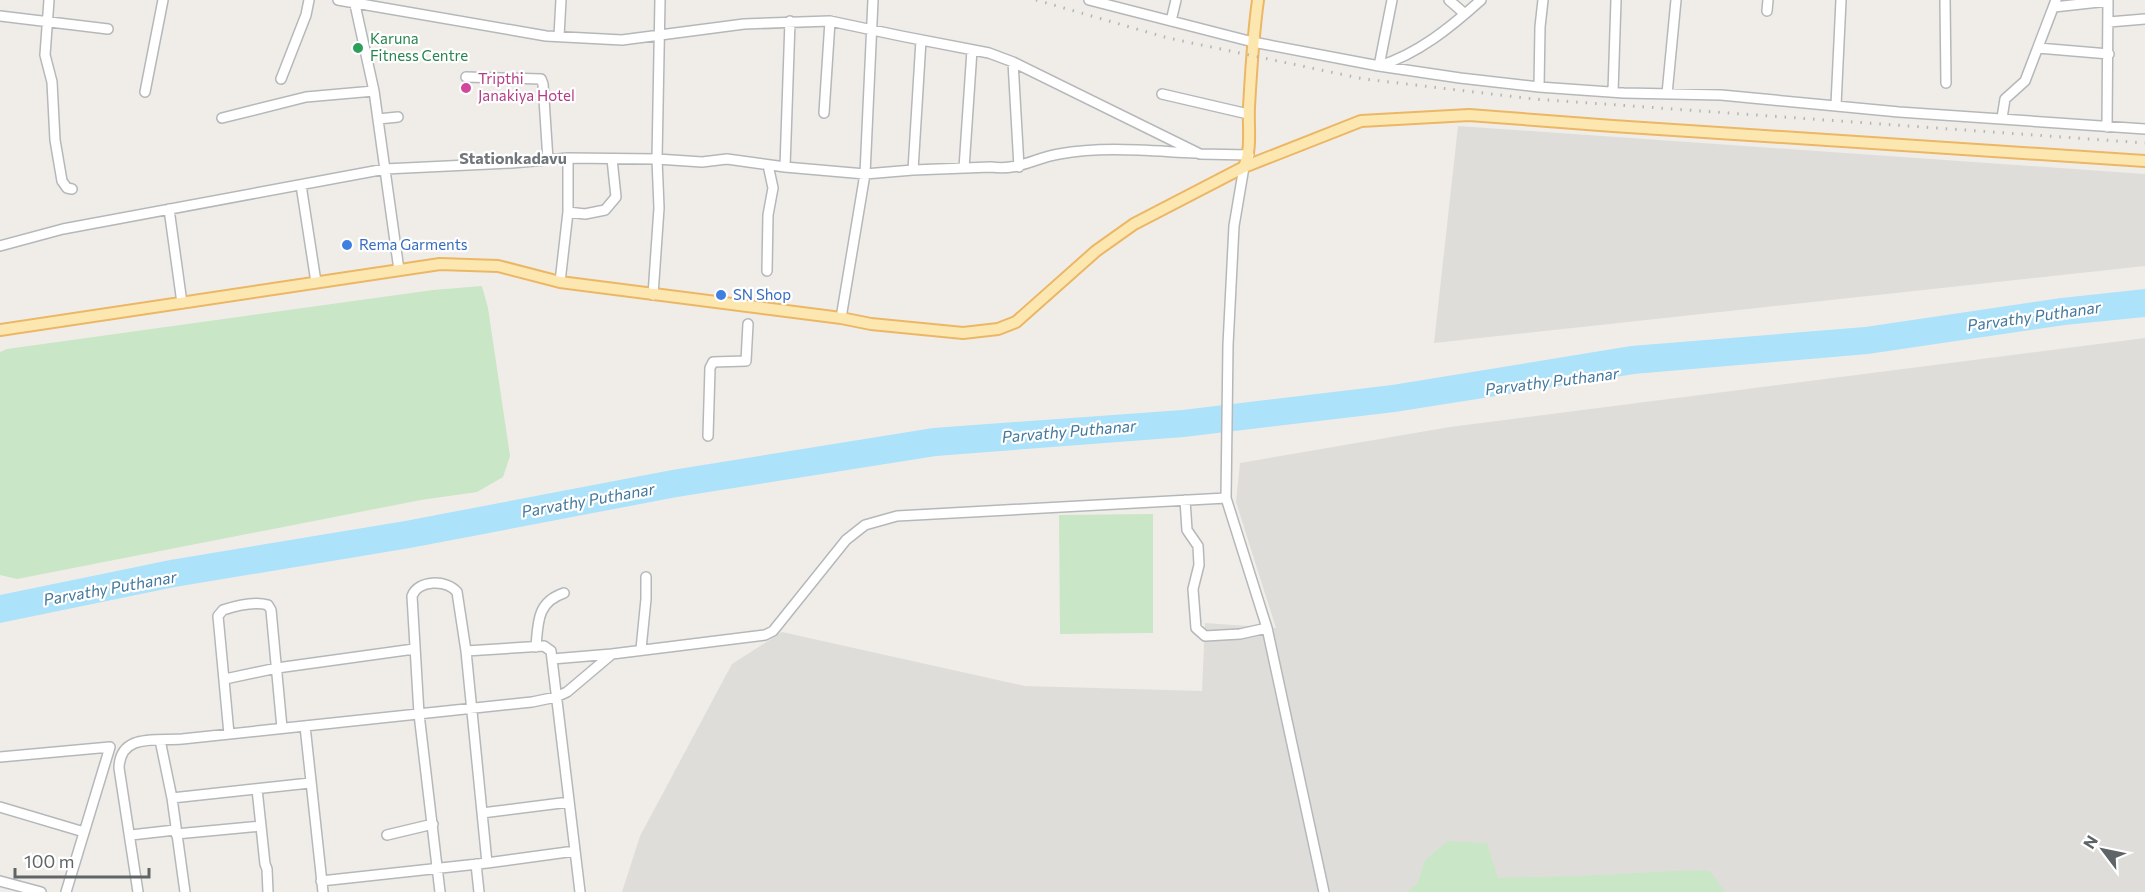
<svg xmlns="http://www.w3.org/2000/svg" width="2145" height="892" viewBox="0 0 2145 892" font-family="Commissioner,sans-serif">
<style>
.industrial{fill:#dfddda}
.green{fill:#c9e6c6}
.water{fill:#ade2fb}
.lines{fill:none;stroke-linecap:round;stroke-linejoin:round}
.minor-casing{stroke:#b5b8bb;stroke-width:12}
.major-casing{stroke:#ecb765;stroke-width:14}
.minor{stroke:#fff;stroke-width:9}
.major{stroke:#fce7b1;stroke-width:10}
.rail{stroke:#b4b5b5;stroke-width:3;stroke-dasharray:1.5 8;stroke-linecap:butt}
.leisure-dot{fill:#2e9e5b;stroke:#fff;stroke-width:2}
.hotel-dot{fill:#d1479c;stroke:#fff;stroke-width:2}
.shop-dot{fill:#3f7fe0;stroke:#fff;stroke-width:2}
.labels{text-anchor:middle;stroke-width:4.5;stroke-linejoin:round;paint-order:stroke}
.leisure-label{font-size:15px;fill:#27864d;stroke:#fff;text-anchor:start}
.hotel-label{font-size:15px;fill:#b23c85;stroke:#fff;text-anchor:start}
.shop-label{font-size:15px;fill:#366cbe;stroke:#fff;text-anchor:start}
.neighbourhood-label{font-size:16px;font-weight:bold;fill:#707679;stroke:#fff}
.water-label{font-size:16px;font-style:italic;fill:#42789d;stroke:#fff}
</style>
<rect width="100%" height="100%" fill="#f0ede8"/>
<path class="industrial" d="M1458 126 2145 174V266L1434 343Z
M2145 338V892H622L640 836 732 664 782 632 1025 686 1202 691 1205 623 1276 628 1236 502 1240 463 1450 427Z"/>
<path class="green" d="M482 286 488 308 510 456 503 477 477 492 421 500 17 579 0 575V352L7 349 433 290Z
M1153 514V633L1060 634 1059 515Z
M1448 841 1487 843 1498 878 1579 876 1696 870 1710 871 1725 892H1407L1417 884 1425 860Z"/>
<path class="water" d="M2145 289V317L2065 325 1868 354 1634 374 1395 412 1184 437 936 456 677 497 410 548 175 587 0 623V595L170 560 405 521 672 470 933 428 1182 410 1392 385 1631 346 1865 327 2061 298Z"/>
<g class="lines">
<defs>
<path id="minor" d="M49 0 45 55 52 82 55 140 62 181 67 188 72 189
M338 0 546 36 622 40 744 24 830 21 901 36 989 53 1013 62 1200 154 1249 155
M354 0 374 91 399 270
M1089 0 1253 42 1379 66 1460 78 1539 87 1624 93 1721 95 1899 112 2145 129
M1392 0 1379 66C1418 54 1451 27 1481 0
M1449 0 1465 14
M1945 0 1946 83
M2054 7 2108 1
M1767 11 1768 0
M0 16 108 29
M1171 21 1176 0
M2109 22 2145 19
M559 36 561 0
M2038 48 2109 54
M1013 62 1019 167
M466 77 541 79 543 84 548 160
M281 79 306 15 309 0
M1539 87 1540 27 1543 0
M145 92 163 0
M1613 92 1616 0
M1162 94 1248 114
M1667 94 1676 0
M1836 105 1841 0
M824 113 830 21
M222 118 306 97 374 91
M2002 118 2005 99 2025 81 2056 0
M378 119 398 117
M2107 127 2108 0
M785 167 790 21
M1244 167 1234 226 1228 345 1226 498 1267 628 1324 892
M964 168 972 50
M913 170 921 40
M301 185 316 282
M169 209 182 303
M568 212 585 214 605 210 616 197 612 159
M0 246 63 229 385 169 512 163 568 158 657 159 660 0
M767 271 768 215 773 188 768 165
M560 282 568 212V158
M653 295 659 208 657 159 702 162 727 159 785 167 865 174 913 170 991 167C1019 171 1034 158 1059 154 1104 146 1150 151 1195 153
M841 318 865 174 873 0
M708 436 710 368 713 362 746 361 748 324
M1185 500 1187 530 1198 546 1199 565 1193 589 1196 628 1205 636 1240 634 1267 628
M536 647C538 622 537 602 564 593
M641 649 646 599V577
M466 651 544 646 551 651 580 892
M552 659 612 654
M225 679 277 668 414 649
M305 726 323 892
M229 734 218 616 223 610C235 606 255 601 268 605L271 610 282 728
M160 740 172 798 185 892
M0 757 110 747 66 892
M257 789 265 864 267 869 268 892
M172 798 310 783
M0 807 84 832
M482 813 569 802
M176 834 261 826
M131 835 175 830
M387 835 433 824
M476 864 479 892
M0 881 41 892
M321 881 487 863 575 851
M138 892 119 768C120 733 156 741 182 739L532 702 556 697 567 692 612 654 765 635 773 631 846 540 865 525 897 516 1226 498
M440 892 419 714 412 596C418 580 446 579 457 592L466 651 487 863"/>
<path id="major" d="M1244 167C1252 148 1248 128 1249 107 1251 71 1253 36 1258 0
M0 330 440 264 498 266 560 282 841 318 871 324 963 333 998 329 1016 322 1096 251 1134 224 1244 167 1361 121 1469 115 1613 126 2145 161"/>
</defs>
<use href="#minor" class="minor-casing"/>
<use href="#major" class="major-casing"/>
<use href="#minor" class="minor"/>
<use href="#major" class="major"/>
<path class="rail" d="M1036 0 1168 38 1364 79 1534 99 2145 143"/>
</g>
<circle class="leisure-dot" cx="358" cy="48" r="6"/>
<circle class="hotel-dot" cx="466" cy="88" r="6"/>
<g class="shop-dot">
<circle cx="347" cy="245" r="6"/>
<circle cx="721" cy="295" r="6"/>
</g>
<g class="labels">
<g class="leisure-label">
<text x="370" y="44">Karuna<tspan x="370" dy="17">Fitness Centre</tspan></text>
</g>
<g class="hotel-label">
<text x="478" y="84">Tripthi<tspan x="478" dy="17">Janakiya Hotel</tspan></text>
</g>
<g class="shop-label">
<text x="359" y="250">Rema Garments</text>
<text x="733" y="300">SN Shop</text>
</g>
<g class="neighbourhood-label">
<text x="513" y="164">Stationkadavu</text>
</g>
<g class="water-label">
<text transform="translate(2034 316) rotate(-8)" y="6">Parvathy Puthanar</text>
<text transform="translate(1552 381) rotate(-7)" y="6">Parvathy Puthanar</text>
<text transform="translate(1069 431) rotate(-5)" y="6">Parvathy Puthanar</text>
<text transform="translate(588 500) rotate(-10)" y="6">Parvathy Puthanar</text>
<text transform="translate(110 588) rotate(-10)" y="6">Parvathy Puthanar</text>
</g>
</g>
<g transform="translate(2103 850) rotate(302)" stroke="#ffffff" stroke-width="4.5" paint-order="stroke">
<path d="M0-4.5L10 22L0 15L-10 22Z" fill="#5f6467"/>
<text y="-9" font-size="16" font-weight="bold" text-anchor="middle" fill="#5f6467">N</text>
</g>
<path d="M15 868v9h134v-9" fill="none" stroke="#5f6467" stroke-width="3"/>
<text x="24" y="868" font-size="18" fill="#5f6467" stroke="#ffffff" stroke-width="4.5" paint-order="stroke">100 m</text>
</svg>
